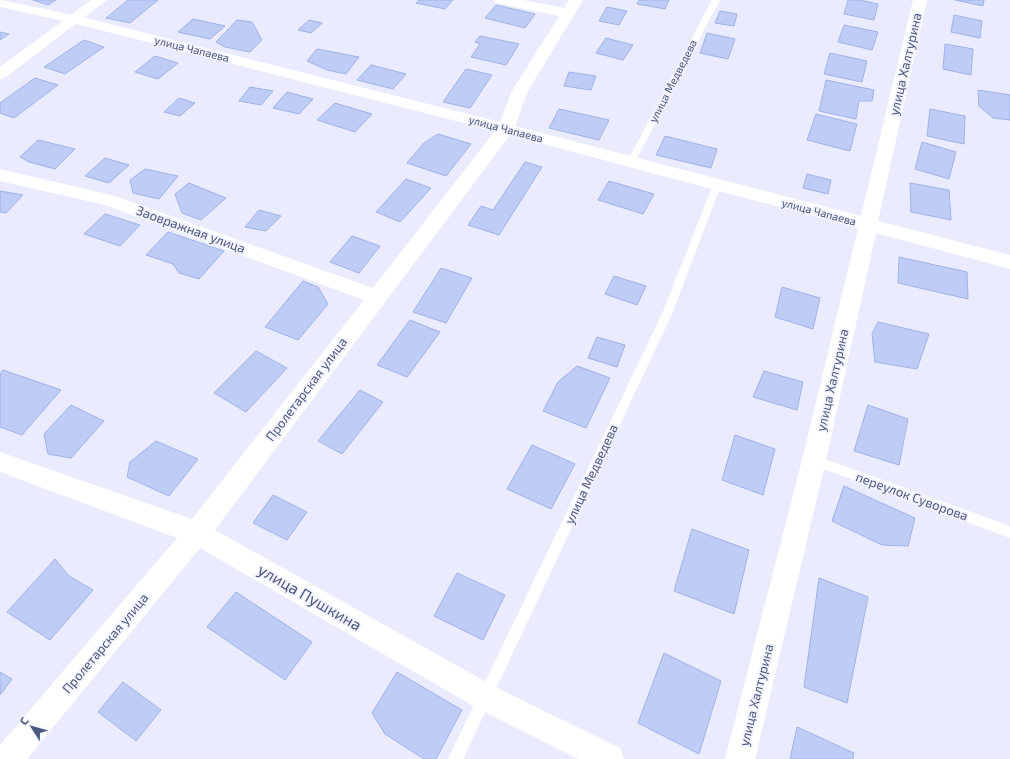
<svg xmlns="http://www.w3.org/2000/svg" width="1010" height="759" viewBox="0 0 1010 759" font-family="'Exo 2',sans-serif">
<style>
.building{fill:#bfcdf6;stroke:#9eb2eb}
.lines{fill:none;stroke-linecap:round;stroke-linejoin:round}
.service{fill:#fff;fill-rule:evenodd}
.minor{fill:#fff;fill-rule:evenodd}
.tertiary{fill:#fff;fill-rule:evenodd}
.labels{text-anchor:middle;stroke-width:3.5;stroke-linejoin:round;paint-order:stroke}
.far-street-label{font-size:11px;fill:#4a597d;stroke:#f3f3ff}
.street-label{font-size:13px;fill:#4a597d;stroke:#f3f3ff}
.near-street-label{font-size:16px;fill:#4a597d;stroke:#f3f3ff}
</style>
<rect width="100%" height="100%" fill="#eaebfe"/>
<path class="building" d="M33 0H56L48 5Z
M128 0H158L130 23 106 18Z
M419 0H453L445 9 416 3Z
M639 0H669L665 9 637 4Z
M848 0H860L878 4 874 20 844 14Z
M955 0H984L983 6Z
M496 5 535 14 525 28 485 18Z
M607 7 627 11 619 25 599 21Z
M720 11 737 14 734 26 715 23Z
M954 15 982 21 980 38 951 32Z
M193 19 225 26 210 39 178 32Z
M237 20 252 22 262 40 250 52 225 47 216 42Z
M309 20 322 23 311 33 298 30Z
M844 25 878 32 872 50 838 42Z
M0 32 9 34 0 40Z
M707 33 735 39 728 59 700 53Z
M480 36 519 44 506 65 471 57 480 44 475 42Z
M606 38 633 45 623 60 596 53Z
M84 40 104 47 65 74 44 67Z
M945 44 973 49 971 75 943 69Z
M317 49 359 57 346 74 327 70 307 61Z
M830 53 867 61 862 82 824 74Z
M155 56 178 63 158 79 135 72Z
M371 65 406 74 393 89 357 80Z
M466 69 492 75 470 108 443 102Z
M569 72 596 76 591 90 564 86Z
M35 78 58 85 14 118 0 113V103Z
M826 80 874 90 872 101H859L856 119 819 111Z
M250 87 273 91 261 105 239 101Z
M978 90 1010 95V120L993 118 979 106Z
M287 92 313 99 299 114 273 108Z
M179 98 195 103 180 116 164 112Z
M335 103 372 114 355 132 317 120Z
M559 109 609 120 599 140 549 128Z
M930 109 965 116 964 144 927 136Z
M816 114 857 124 850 151 807 140Z
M438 134 471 144 446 176 407 163 424 143Z
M665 136 717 149 711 168 656 155Z
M38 140 75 149 55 169 29 162 20 157Z
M922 142 956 152 949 179 915 169Z
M105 158 129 165 109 183 85 176Z
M525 162 542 167 499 235 468 225 481 206 493 210Z
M145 169 178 176 159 199 133 193 130 180Z
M807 174 831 180 828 194 803 188Z
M406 179 431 188 400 222 376 212Z
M609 181 654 194 643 214 598 200Z
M189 183 226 198 201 220 182 213 175 194Z
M910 183 949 190 951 220 911 212Z
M0 191 23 195 6 213 0 212Z
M259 210 281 216 266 231 245 227Z
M105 214 140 225 120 246 84 234Z
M168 232 224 251 199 279 179 273 173 264 146 255Z
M352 236 380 246 359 273 330 262Z
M899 257 967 272 968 299 898 283Z
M441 268 472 278 446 323 413 312Z
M614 276 646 286 637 305 605 294Z
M303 281 318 287 328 304 298 340 265 327Z
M782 287 820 298 813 329 775 317Z
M410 320 440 332 407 377 377 365Z
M878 322 929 334 917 369 875 362 872 334Z
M597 337 625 345 617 367 588 358Z
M256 351 287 368 246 412 214 393Z
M577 366 610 378 586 428 543 411 558 382Z
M3 370 61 390 22 435 0 427V374Z
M764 371 803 382 797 410 753 397Z
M360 390 383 402 342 454 318 441Z
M71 405 104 421 71 458 48 454 44 434Z
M868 405 908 419 899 465 854 451Z
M735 435 775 449 763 495 722 480Z
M156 441 198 459 169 496 127 477 130 462Z
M532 445 575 464 551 509 507 489Z
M844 486 915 518 908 546 882 545 832 521Z
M273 495 307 512 287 540 253 523Z
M692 529 749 550 734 614 674 591Z
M55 559 69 576 93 590 50 640 7 612Z
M457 573 505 595 483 640 434 616Z
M819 578 868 597 847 703 804 687Z
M236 592 312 642 285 680 207 627Z
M664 653 721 681 699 754 638 723Z
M0 672 12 679 0 695Z
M397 672 462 710 436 759H424L385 734 372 713Z
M123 682 161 710 136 741 98 712Z
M797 727 854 753 853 759H790Z"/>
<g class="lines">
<path class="service" d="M712 0H720L635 162 631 165 628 164 627 162Z
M717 182 721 185 672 314 463 759H448L662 314 713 185Z
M814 455 1010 526V538L810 464 808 460 810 456Z"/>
<path class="minor" d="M0 0 74 15 500 122 512 91 559 16 501 4 496 3 494 0H523L564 8 569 0H583L528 91 515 126 861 216 913 0H927L878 221 1010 255V269L876 233 826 460 755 759H725L802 460 858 228 510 135 215 530 495 687 620 748 624 759H578L475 707 200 548 27 759H0V745L177 538 0 472V452L192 519 364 300 105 205 0 181V169L115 196 373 288 495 131 73 23 0 7Z"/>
<path class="tertiary" d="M91 0H107L6 77 0 79V67Z"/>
</g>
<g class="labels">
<g class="far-street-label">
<text transform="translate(192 49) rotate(14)" y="4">улица Чапаева</text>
<text transform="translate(673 81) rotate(-63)" y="4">улица Медведева</text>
<text transform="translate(506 129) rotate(15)" y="4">улица Чапаева</text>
<text transform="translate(819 212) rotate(15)" y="4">улица Чапаева</text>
</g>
<g class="street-label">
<text transform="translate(905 64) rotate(-77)" y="5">улица Халтурина</text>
<text transform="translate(191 229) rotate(20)" y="5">Заовражная улица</text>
<text transform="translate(832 380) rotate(-77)" y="5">улица Халтурина</text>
<text transform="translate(306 389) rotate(-53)" y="5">Пролетарская улица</text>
<text transform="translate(591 474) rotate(-65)" y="5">улица Медведева</text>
<text transform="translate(912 496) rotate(20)" y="5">переулок Суворова</text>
<text transform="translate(105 643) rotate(-50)" y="5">Пролетарская улица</text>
<text transform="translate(756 695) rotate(-76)" y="5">улица Халтурина</text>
</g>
<g class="near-street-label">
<text transform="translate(310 597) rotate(30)" y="6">улица Пушкина</text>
</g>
</g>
<g transform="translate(32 727) rotate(307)" stroke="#f3f3ff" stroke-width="3" paint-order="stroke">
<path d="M0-3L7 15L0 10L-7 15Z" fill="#4a597d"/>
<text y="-6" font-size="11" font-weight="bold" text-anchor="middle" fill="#4a597d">С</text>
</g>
</svg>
